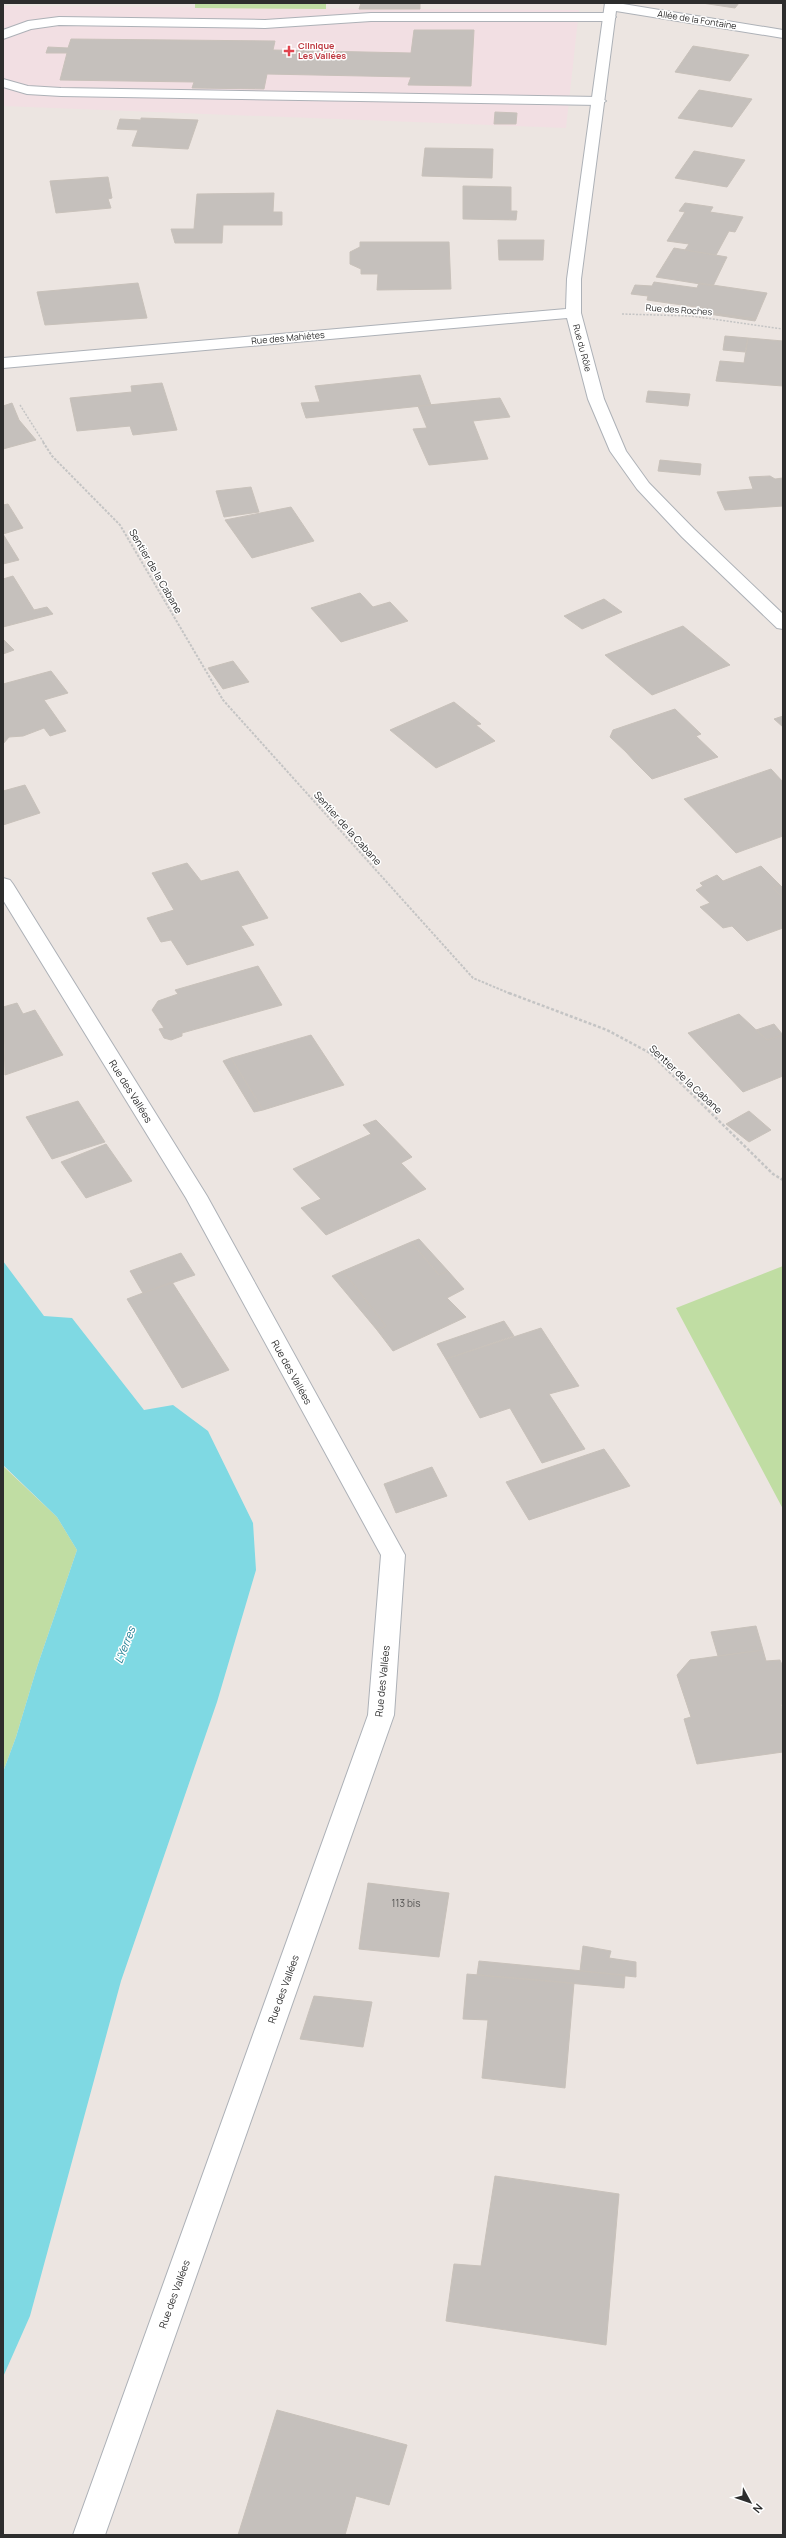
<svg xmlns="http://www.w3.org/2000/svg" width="786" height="2538" viewBox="0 0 786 2538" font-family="Manrope,sans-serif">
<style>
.medical{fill:#f2dfe3}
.green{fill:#c0dda3}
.water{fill:#7fd9e3}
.building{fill:#c5c0bc;stroke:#c8c1ba}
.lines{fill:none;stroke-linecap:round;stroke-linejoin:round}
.service-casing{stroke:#adb1b7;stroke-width:2}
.minor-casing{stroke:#adb1b7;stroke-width:2}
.path-far2{stroke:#c4c4c4;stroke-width:1.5;stroke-dasharray:2 1.5;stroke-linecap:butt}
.path-far1{stroke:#c4c4c4;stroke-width:2;stroke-dasharray:2.5 1.5;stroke-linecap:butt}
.path{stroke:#c4c4c4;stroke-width:2.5;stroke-dasharray:3 2;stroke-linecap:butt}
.service{fill:#fff;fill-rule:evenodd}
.minor{fill:#fff;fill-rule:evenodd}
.health-dot{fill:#e0444e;stroke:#fff;stroke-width:1.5}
.labels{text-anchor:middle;stroke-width:3;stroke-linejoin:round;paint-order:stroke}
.far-street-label{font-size:9px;fill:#2d2d2d;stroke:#fff}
.far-health-label{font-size:9px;font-weight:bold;fill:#be3a42;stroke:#fff;text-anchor:start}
.street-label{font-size:10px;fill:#2d2d2d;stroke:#fff}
.near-number-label{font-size:10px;fill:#535251}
.water-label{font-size:11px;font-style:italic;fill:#1c7c91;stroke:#fff}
</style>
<rect width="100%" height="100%" fill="#ece5e1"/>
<path class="medical" d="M3 6 420 9 579 10 566 128 3 106Z"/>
<path class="green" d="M195 3H326V9L195 8Z
M783 1266V1509L676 1308Z
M3 1466 57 1517 77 1550 37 1667 16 1737 3 1772Z"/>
<path class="water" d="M3 1261 44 1316 72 1318 144 1410 173 1405 208 1431 253 1523 256 1570 217 1702 121 1981 30 2316 3 2377V1772L16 1737 37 1667 77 1550 57 1517 3 1465Z"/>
<path class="building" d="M361 3H420V9H359Z
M702 3H739L735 8Z
M414 30H474L471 86 408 85 411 77 267 74 264 89 192 88 194 82 60 80 67 53H46L48 47 68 48 71 39 275 41 273 50 411 53Z
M693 46 749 55 730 81 675 72Z
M699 90 752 99 732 127 678 118Z
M495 112 517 113 516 124H494Z
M141 118 198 120 188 149 132 146 138 130 117 129 120 119 141 120Z
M425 148 493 149 492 178 422 176Z
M694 151 745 160 727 187 675 178Z
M108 177 112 198 108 199 111 208 56 213 50 181Z
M463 186 511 187V211H517L516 220 463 219Z
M274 193 273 212H282V225H223L222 243H175L171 229H194L197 194Z
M685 203 713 207 710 212 743 217 735 232 729 231 716 255 685 250 689 244 667 241 685 212 679 211Z
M498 240H544L543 260H499Z
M360 242H449L451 289 377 290 378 274H361V269L350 264V252L360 247Z
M674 248 727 257 713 286 656 277Z
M654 282 697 288 699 283 767 293 756 319 702 312 703 308 647 300 648 296 631 294 635 285 652 286Z
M138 283 147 318 45 325 37 292Z
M702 312 756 319 755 321 702 313Z
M725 336 748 338 745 352 723 350Z
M748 338 783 341V386L716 381 720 361 744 363Z
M420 375 431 405 306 418 301 403 320 402 315 386Z
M162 383 177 430 133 435 130 426 77 431 70 398 132 392 131 386Z
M648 391 690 394 688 406 646 402Z
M500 398 510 417 473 421 488 459 429 465 413 429 427 428 418 406Z
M12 403 19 420 36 440 3 449V406Z
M660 460 701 464 700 475 658 471Z
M770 476 775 479 783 478V506L725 510 717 492 753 489 749 477Z
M251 487 259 512 224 517 216 491Z
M8 504 23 528 3 534V505Z
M291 507 314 541 252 558 225 520Z
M3 534 19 560 3 564Z
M13 576 34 610 47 607 53 614 3 627V579Z
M360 593 373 607 390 602 408 621 341 642 311 608Z
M604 599 622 612 582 629 564 616Z
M683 626 730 665 652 695 605 655Z
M3 639 14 650 3 654Z
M233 661 249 682 223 689 208 668Z
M51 671 68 693 44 700 66 731 50 736 44 728 23 736 9 737 3 744V684Z
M454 702 481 724 476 725 495 741 436 768 390 730Z
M675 709 701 734 696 736 718 757 652 779 635 762 641 759 633 750 626 752 610 737 613 730Z
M783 716V727L774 719Z
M633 750 641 759 635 762 626 752Z
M771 769 783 782V836L736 853 684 799Z
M25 785 40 813 3 825V791Z
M187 863 201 881 238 871 268 918 241 926 254 945 187 965 171 940 161 942 147 918 174 910 152 873Z
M761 866 780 885 773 888 783 898V928L747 941 732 926 723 928 700 907 710 903 696 890 703 886 700 883 717 875 723 881Z
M780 885 783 888V898L773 888Z
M258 966 282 1005 182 1033V1036L171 1040 164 1038 159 1029 164 1028 152 1010 158 1001 178 994 175 990Z
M17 1003 23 1014 35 1010 63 1055 5 1075 3 1007Z
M739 1014 767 1040 783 1035V1076L743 1092 688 1033Z
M774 1024 783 1035 767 1040 756 1030Z
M311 1035 344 1085 263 1110 231 1058Z
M231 1058 263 1110 254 1112 223 1061Z
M78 1101 105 1142 52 1159 26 1117Z
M749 1111 771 1130 749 1142 726 1124Z
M376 1120 412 1157 401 1163 426 1189 326 1235 301 1208 321 1199 293 1169 371 1134 363 1125Z
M106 1144 132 1181 86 1198 61 1162Z
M419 1239 448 1271 439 1275 411 1242Z
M411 1242 439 1275 448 1271 464 1289 447 1298 466 1317 393 1351 377 1330 386 1326 343 1271Z
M181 1253 195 1275 143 1293 130 1271Z
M343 1271 386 1326 377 1330 332 1276Z
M172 1282 229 1370 182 1388 127 1299Z
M504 1321 514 1336 446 1359 437 1344Z
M541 1328 579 1386 549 1394 585 1449 542 1463 510 1408 480 1418 446 1359Z
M604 1449 630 1486 529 1520 506 1482Z
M432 1467 447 1496 396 1513 384 1484Z
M756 1626 763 1650 718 1656 711 1632Z
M763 1650 766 1661 780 1660 783 1667V1704L781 1705 783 1712V1752L697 1764 684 1719 691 1717 677 1675 690 1660Z
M368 1883 449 1893 439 1957 359 1949Z
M583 1946 611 1951 609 1958 636 1962V1977L580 1971Z
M479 1961 625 1975 624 1988 477 1975Z
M467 1974 574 1983 565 2088 482 2078 488 2020 463 2019Z
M314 1996 372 2002 363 2047 300 2039Z
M495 2176 619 2194 606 2345 446 2321 454 2264 481 2266Z
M277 2410 407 2445 389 2505 356 2496 345 2535H238Z"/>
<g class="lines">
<defs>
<path id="service" d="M371 13H609L616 17 609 21H371L265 28 59 25 31 29 3 39V30L28 21 59 17 265 20Z
M3 79 28 86 61 88 599 97 606 101 599 105 61 96 27 94 3 87Z"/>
<path id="minor" d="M605 3H617L783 30V38L616 11 581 279V313L604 399 626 451 649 483 694 529 783 614V629L777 628 682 537 637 489 610 451 588 399 567 318 3 368V358L566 309 567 279Z
M3 878 10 880 13 884 207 1196 405 1555 394 1715 105 2535H73L368 1715 381 1555 186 1198 3 900Z"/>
</defs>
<use href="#service" class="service-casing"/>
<use href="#minor" class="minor-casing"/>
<path class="path-far2" d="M622 314 691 316 783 329
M20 405 44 443"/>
<path class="path-far1" d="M43 442 52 456 120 525 223 700 473 978 511 994"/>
<path class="path" d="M509 993 607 1030 650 1053 773 1174 783 1180"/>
<use href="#service" class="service"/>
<use href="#minor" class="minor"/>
</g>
<path class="health-dot" d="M287 45h4v4h4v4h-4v4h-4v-4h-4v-4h4z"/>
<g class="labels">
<g class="far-street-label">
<text transform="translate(697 20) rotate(9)" y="3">Allée de la Fontaine</text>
<text transform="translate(679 310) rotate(4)" y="3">Rue des Roches</text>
<text transform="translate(288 338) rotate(-5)" y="3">Rue des Mahiètes</text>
<text transform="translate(582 348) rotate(75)" y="3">Rue du Rôle</text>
</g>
<g class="far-health-label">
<text x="298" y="49">Clinique<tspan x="298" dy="10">Les Vallées</tspan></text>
</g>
<g class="street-label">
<text transform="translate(156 571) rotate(60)" y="4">Sentier de la Cabane</text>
<text transform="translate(348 828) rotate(48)" y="4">Sentier de la Cabane</text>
<text transform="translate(686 1079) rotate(43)" y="4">Sentier de la Cabane</text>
<text transform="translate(131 1091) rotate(58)" y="4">Rue des Vallées</text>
<text transform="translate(292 1372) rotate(61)" y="4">Rue des Vallées</text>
<text transform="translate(382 1681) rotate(-84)" y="4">Rue des Vallées</text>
<text transform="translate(283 1989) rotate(-70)" y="4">Rue des Vallées</text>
<text transform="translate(174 2294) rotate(-70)" y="4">Rue des Vallées</text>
</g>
<g class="near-number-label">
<text x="406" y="1907">113 bis</text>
</g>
<g class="water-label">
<text transform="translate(125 1645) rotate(-69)" y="4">L'Yerres</text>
</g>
</g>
<rect width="786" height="2538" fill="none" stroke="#2d2d2d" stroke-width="8"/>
<g transform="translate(750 2502) rotate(130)" stroke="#ffffff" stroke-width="3" paint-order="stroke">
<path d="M0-3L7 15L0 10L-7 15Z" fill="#2d2d2d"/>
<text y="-6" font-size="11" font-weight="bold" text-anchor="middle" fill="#2d2d2d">N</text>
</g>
</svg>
